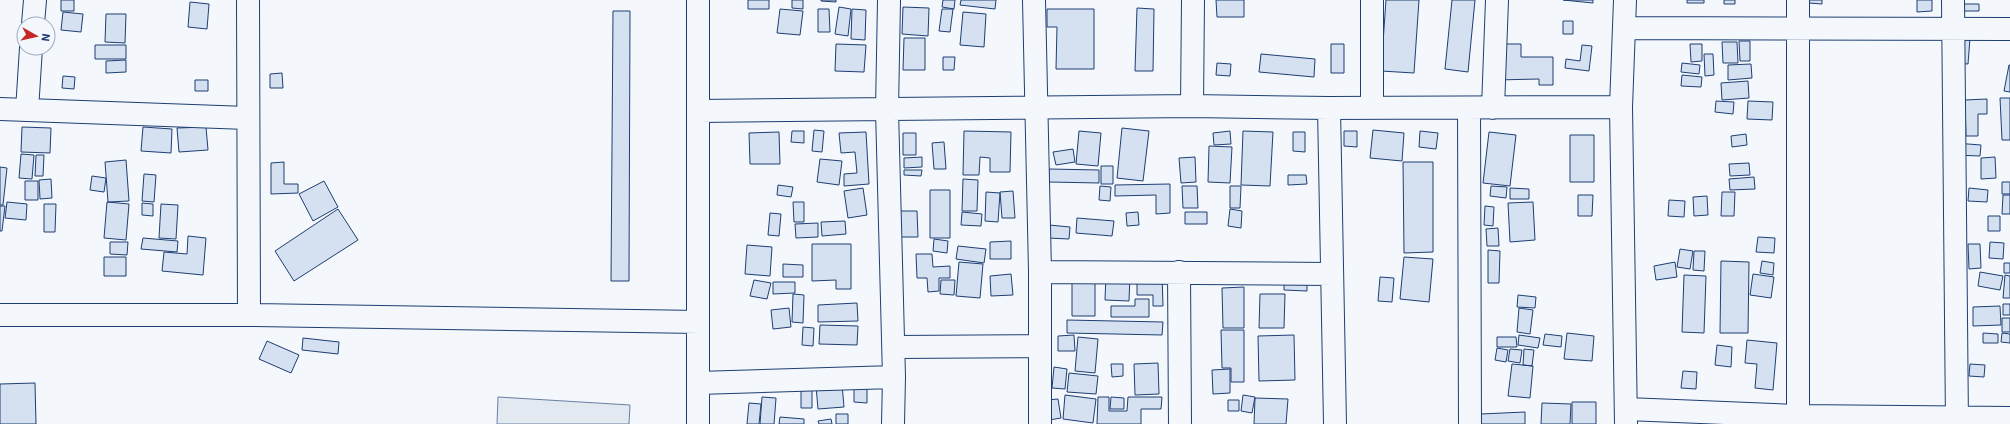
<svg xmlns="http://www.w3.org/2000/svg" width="2010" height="424" viewBox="0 0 2010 424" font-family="'IBM Plex Sans',sans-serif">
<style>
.green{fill:#e3e9f0;stroke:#687fa3}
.building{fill:#d5e0f0;stroke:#1d3f73}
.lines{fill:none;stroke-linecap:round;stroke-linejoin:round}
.minor-casing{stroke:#1d3f73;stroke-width:24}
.minor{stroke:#f4f7fb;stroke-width:22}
</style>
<rect width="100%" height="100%" fill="#f4f7fb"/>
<path class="green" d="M498 397 630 405 629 424H497Z"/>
<path class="building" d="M61 0H74V11H61Z
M748 0H769V9H748Z
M792 0H803V9L792 8Z
M821 0H836V2L821 1Z
M943 0H955L954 9 942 7Z
M961 0H996L995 9 960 5Z
M1216 0H1244V17H1217Z
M1386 0H1419L1414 73 1381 71Z
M1452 0H1475L1468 72 1445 69Z
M1563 0H1593V3Z
M1687 0H1704V3H1687Z
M1724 0H1735V4H1724Z
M1809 0H1822V4L1809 3Z
M1917 0H1932V11L1917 12Z
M190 2 209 4 207 29 188 27Z
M1964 4H1979V11H1964Z
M839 7 851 9 848 36 835 34Z
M903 7 929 8 928 36 902 34Z
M1137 8 1154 9 1153 71H1135Z
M780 9 803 11 800 35 777 33Z
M818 9H829L830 32H818Z
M852 9 866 10 865 40 851 39Z
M942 9H953L950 32 939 31Z
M1047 9H1094V69H1056L1057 27H1047Z
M613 11H630L629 281H611Z
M63 12 83 14 81 32 61 30Z
M963 12 986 14 984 47 960 45Z
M106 14H126L125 43 105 42Z
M1563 21H1573V34H1563Z
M1959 37 1970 38 1968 64 1956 63Z
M904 38H925V70H903Z
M1739 41H1750V61H1740Z
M1722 42H1737L1738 63H1723Z
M836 44 866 45 864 72 835 71Z
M1331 44H1344V73H1331Z
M1496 44H1521V57H1553V85H1539V79L1496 80Z
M1690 44H1702V61L1691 62Z
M95 45H126V59H95Z
M1582 45 1592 46 1589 71 1565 68 1566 59 1580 61Z
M1261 54 1315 59 1314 77 1259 72Z
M1704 54H1713L1714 75 1705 76Z
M943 57H955L954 70H943Z
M126 60V72L106 73V61Z
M1217 63 1231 64 1230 76 1216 75Z
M1682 63 1700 65 1699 74 1681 72Z
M1751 64 1752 78 1728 80V65Z
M2009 65H2010V92L2004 91Z
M282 73 283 88H270V74Z
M1682 75 1702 77 1701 87 1681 86Z
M63 76 75 77 74 89 62 88Z
M195 80H208V91H195Z
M1748 81 1749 98 1722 100 1721 83Z
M2000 98H2010V140H2002Z
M1987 99V114H1978V136H1966L1965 100Z
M1716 101 1734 102 1733 114 1715 112Z
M1748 101 1773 102 1772 120 1747 119Z
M22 127 51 128 50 153 21 152Z
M143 127 172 129 171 153 141 151Z
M206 127 208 150 179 152 177 128Z
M1122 128 1149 131 1143 181 1117 178Z
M814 130 824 131 822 152 812 151Z
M1373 130 1404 133 1402 161 1370 158Z
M792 131H804V143L791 142Z
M964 131 1011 132 1010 172H990V158L980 157 979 175H963Z
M1079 131 1101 133 1098 166 1076 164Z
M1230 131 1231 144 1214 145 1213 133Z
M1243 131 1273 132 1270 186 1241 185Z
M1344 131H1357V147L1344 146Z
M1420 131 1438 133 1436 149 1419 147Z
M779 132 780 164H750L749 133Z
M866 132 869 184 844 186V174L857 173 855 152 841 153 839 133Z
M1293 132H1305V152L1293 151Z
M1489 132 1516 135 1510 186 1483 183Z
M903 133H916V155H903Z
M1746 134 1747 145 1732 147 1731 136Z
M1570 135H1594V182H1570Z
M944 142 946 169H934L932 143Z
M1955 143 1981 145 1980 156 1954 155Z
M1209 146 1232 147 1230 183 1208 182Z
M1073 149 1075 162 1056 165 1053 152Z
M21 154 34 155 32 179 19 178Z
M36 155H44L43 176H35Z
M922 157V167L904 168V158Z
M1195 157 1196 182 1181 183 1179 158Z
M1995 157 1996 178 1981 179V158Z
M820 159 842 161 839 185 817 182Z
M126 160 129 201 108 202 105 162Z
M284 162V184H298V193L271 194V163Z
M1403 162H1433V252L1404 253Z
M1749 163 1750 175 1730 176 1729 164Z
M1101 166H1113V184H1101Z
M0 167 7 168 3 205H0Z
M1049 169 1099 170V183L1049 182Z
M904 170H922L921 176 904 175Z
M144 174 156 175 154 202 142 201Z
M1288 175H1306L1307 184 1288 185Z
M92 176 106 178 104 192 90 190Z
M1754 177 1755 189 1730 190 1729 179Z
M51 179 52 198 40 199 39 180Z
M963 179 978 180 977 211H962Z
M25 181H38V200H25Z
M324 181 338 207 313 221 299 194Z
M2002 182H2010V194H2002Z
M1170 184V213L1156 214V195L1115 196V185Z
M778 185 793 187 791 197 777 195Z
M1100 186 1111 187 1110 201 1099 200Z
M1182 186H1197L1198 208H1183Z
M1230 186H1241L1240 208H1230Z
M1491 186 1507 187 1506 198 1490 196Z
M863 188 867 215 848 218 844 191Z
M1510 188 1529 189V199H1510Z
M1969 188 1988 190 1987 202 1968 201Z
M930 190H950V238H930Z
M1013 191 1015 218H1002L1000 192Z
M986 192 1000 193 998 222 985 221Z
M1722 192H1735L1734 216H1721Z
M1578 195H1593L1592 216H1578Z
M2003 195H2010V214H2002Z
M1707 196 1708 215 1694 216 1693 197Z
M1669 200 1685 201 1684 217 1668 216Z
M7 202 27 204 26 220 5 218Z
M107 202 129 204 126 240 104 238Z
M793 202H804V222H794Z
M1533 202 1535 240 1510 242 1508 203Z
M142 203 153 204V216L142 215Z
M44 204H56L55 232H44Z
M161 204 178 205 176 239 159 238Z
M0 206H5L2 231H0Z
M1485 206 1494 207 1493 226 1484 225Z
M338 209 358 240 294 281 275 251Z
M1230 209 1242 211 1241 228 1228 226Z
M894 211H917L918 237H895Z
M962 212 982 214 981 226 961 225Z
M1138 212 1139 225 1127 226 1126 213Z
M1185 212H1207V224H1185Z
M770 213 781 214 779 236 768 235Z
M1988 216H2000V231H1988Z
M1077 218 1114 221 1112 236 1076 233Z
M845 221 846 234 822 236 821 222Z
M818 223V237L796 238 795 224Z
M1049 225 1070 227 1069 239 1048 238Z
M1498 228 1499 246H1487L1486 229Z
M188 236 206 238 203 275 162 271 164 252 187 254Z
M1758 237 1775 238 1774 253 1756 252Z
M143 238 178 241 177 252 141 249Z
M934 239 948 241 947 253 933 251Z
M1011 241V259H990V242Z
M110 242H128L127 255 110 254Z
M1990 242 2004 243 2003 259 1989 258Z
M812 244H851V289H836V280L812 281Z
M1968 244H1980L1981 268 1969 269Z
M747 245 772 247 770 276 745 274Z
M958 246 986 249 984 263 956 259Z
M1680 249 1693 251 1690 269 1677 267Z
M1488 250 1500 251 1499 283H1488Z
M1694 251H1705L1704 271 1693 270Z
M916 254H932L933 267 950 266V278H939V291L928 292 927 278H917Z
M104 257H126V276H104Z
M1404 257 1433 259 1429 302 1400 299Z
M1721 261 1749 262 1748 333H1720Z
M1762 261 1774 263 1773 275 1760 273Z
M959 262 983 264 980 298 956 296Z
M1675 262 1677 277 1656 280 1654 266Z
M2004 263H2010V273H2004Z
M783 264 803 265V277H783Z
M1980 272 2003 276 2000 290 1978 286Z
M1011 274 1013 295 991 296 990 276Z
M1106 274 1130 275 1129 301 1105 300Z
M1753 274 1774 277 1771 298 1750 295Z
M1162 275 1163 306H1153V295H1137V276Z
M1684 275 1706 276 1704 333 1682 332Z
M2005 275 2010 276V298H2003Z
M1072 276H1095V316H1072Z
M1284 276H1307V291L1284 290Z
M1380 277 1394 278 1392 302 1378 301Z
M754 280 771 283 767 299 750 296Z
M941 280H955L954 295 940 294Z
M773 282H795V293L773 294Z
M1244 287V328H1223L1222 288Z
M793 294 804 295 803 323 792 322Z
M1260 294H1285L1284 328H1259Z
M1518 295 1536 297 1535 308 1517 307Z
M1135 299H1149V317H1111V306H1135Z
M857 303 858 321 818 322V305Z
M2003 304H2010V315H2003Z
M2000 306 2001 325 1973 326V307Z
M789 308 791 327 773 329 771 310Z
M1519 308 1533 310 1530 334 1517 332Z
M2002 318H2010V332H2002Z
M1067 320 1163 322 1162 335 1067 333Z
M820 325 858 326 857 345 819 344Z
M803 327 814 328 813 346 802 345Z
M1221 330H1244V382H1231V368H1222Z
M1567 333 1594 336 1592 361 1564 359Z
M1983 333 1998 334V343H1983Z
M2002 333 2010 334V343L2001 342Z
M1545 334 1562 336 1561 347 1543 345Z
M1074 335 1075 351H1058V336Z
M1294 335 1295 380 1259 381 1258 336Z
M1519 335 1540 338 1538 348 1518 345Z
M1078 337 1098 339 1095 373 1075 371Z
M1497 337H1516L1517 347H1497Z
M303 338 339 342 338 354 302 350Z
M1747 340 1777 343 1773 390 1755 388 1757 364 1745 363Z
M267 341 299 355 291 373 259 359Z
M1717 345 1732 347 1731 367 1715 365Z
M1497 348 1508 350 1506 362 1495 360Z
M1510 349 1522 350 1520 363 1508 361Z
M1524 349 1534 350 1532 366 1523 365Z
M1158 363 1159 394 1135 395 1134 364Z
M1111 364H1123V376L1112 377Z
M1512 364 1533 366 1530 398 1508 396Z
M1970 364 1985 365 1984 377 1969 376Z
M1054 367 1067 369 1065 389 1052 388Z
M1230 369V393L1213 394 1212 370Z
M1683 371 1697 372 1696 389 1681 388Z
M1069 373 1098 376 1096 394 1067 392Z
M35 383 36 424H0V384Z
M854 383H867V403L854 402Z
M842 384 844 407 818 409 816 386Z
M801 386H812V408H801Z
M1065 395 1096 399 1093 423 1063 419Z
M1243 395 1255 397 1252 413 1241 411Z
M762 397 776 398 774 424H760Z
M1098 397H1109V411H1127L1128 397H1162L1161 409H1141V424H1097Z
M1111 397 1124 398V409H1110Z
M1255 398 1288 399 1286 424H1254Z
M1058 399 1061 418 1049 420 1047 400Z
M1228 400H1239V411H1228Z
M1572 402H1596V424H1572Z
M749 403 761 404 759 424H747Z
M1542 403 1571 404 1570 424H1541Z
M1525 412V424H1481V414Z
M836 414H848V424H836Z
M780 417 804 419V424H779Z
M831 419 832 424H819L818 421Z"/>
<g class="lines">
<defs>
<path id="minor" d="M248 0 249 315
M889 0 887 110 894 377 893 424
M1034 0 1040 272V424
M1625 0 1621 107 1626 424
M1798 0V424
M1953 0 1957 424
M33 24 35 0
M1625 28 2010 29
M1192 106 1193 0
M1372 107V0
M1329 108 1335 424
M1469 108 1470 424
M1493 108 1497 0
M0 109 247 118
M27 110 31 48
M699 111 1192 106 1329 108 1621 107
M1040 272 1332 274
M1179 272 1180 424
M0 315H249L698 322
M894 347 1040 346
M698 383 894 377
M1627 409 1798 416 2010 418
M698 424V0"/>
</defs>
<use href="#minor" class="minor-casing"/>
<use href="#minor" class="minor"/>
</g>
<g transform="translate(36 36) rotate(98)"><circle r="19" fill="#f4f7fb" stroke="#9eadc5"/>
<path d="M0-3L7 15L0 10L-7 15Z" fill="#c62828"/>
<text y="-6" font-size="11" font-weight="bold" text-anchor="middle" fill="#1d3f73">N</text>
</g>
</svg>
